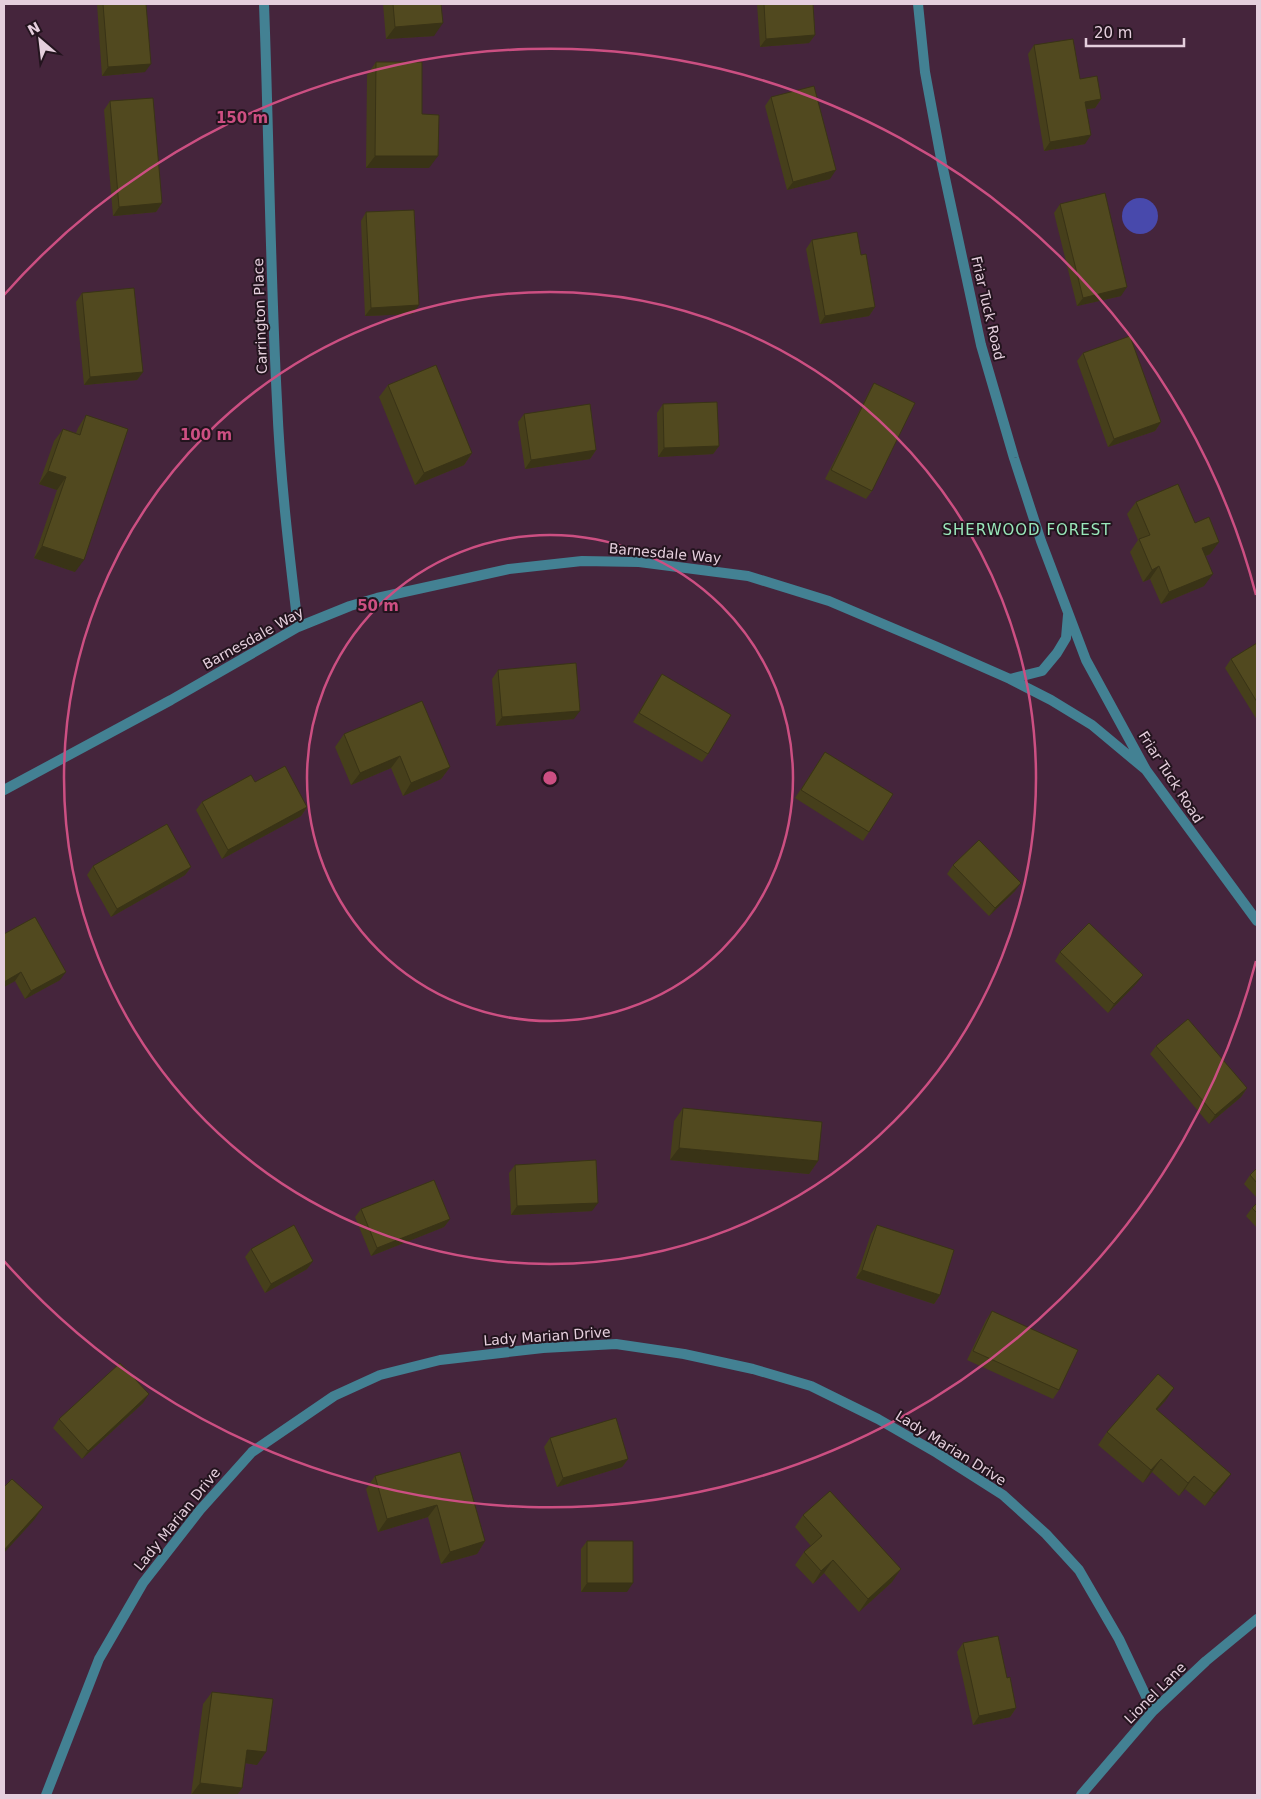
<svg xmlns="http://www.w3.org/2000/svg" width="1261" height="1799" viewBox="0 0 1261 1799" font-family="'DejaVu Sans',sans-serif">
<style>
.water{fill:#4849ac}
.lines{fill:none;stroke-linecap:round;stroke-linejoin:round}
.street{stroke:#438193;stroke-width:10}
.wall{fill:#463f1b}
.shaded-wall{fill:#393316}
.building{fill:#51491f;stroke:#393316}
.ring{fill:none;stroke:#cc4f82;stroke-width:2.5}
.labels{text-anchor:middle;stroke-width:4;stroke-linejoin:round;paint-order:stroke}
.street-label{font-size:14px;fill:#e5cfdd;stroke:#23141e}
.neighbourhood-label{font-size:15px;letter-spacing:1px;fill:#9ae8bb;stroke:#23141e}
.centre{fill:#cc4f82;stroke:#23141e;stroke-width:2.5}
.ring-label{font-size:15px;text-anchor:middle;font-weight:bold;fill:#cc4f82;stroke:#23141e;stroke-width:4;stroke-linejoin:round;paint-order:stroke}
</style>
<rect width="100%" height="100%" fill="#45253c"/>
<path class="water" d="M1122 216a18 18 0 1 1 36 0a18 18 0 1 1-36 0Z"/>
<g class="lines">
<path class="street" d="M264 4C269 136 270 269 277 401 280 476 289 552 298 627
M918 4 925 72 942 164 981 345 1014 458 1041 541 1086 660 1146 770 1257 921
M1010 679 1042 671 1057 653 1066 638 1068 615
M4 790 171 700 298 627 350 606 377 598 509 569 582 561 639 562 748 576 829 601 935 646 1010 679 1051 700 1092 725 1146 770
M46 1795 99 1659 143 1583 200 1510 252 1452 334 1396 380 1375 440 1360 543 1348 616 1344 684 1354 753 1369 811 1386 878 1419 937 1453 1003 1495 1046 1534 1079 1570 1119 1639 1153 1711
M1081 1795 1153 1711 1206 1661 1257 1619"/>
</g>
<path class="wall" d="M97 4H146L145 72 102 76Z
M383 4H441L434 36 386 39Z
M757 4H813L815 35 809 43 760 47Z
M1034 45 1080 79 1101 99 1095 108 1087 109 1085 144 1044 151 1028 54Z
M376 62 422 114 429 168H366L367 75Z
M771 97 830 179 787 190 765 106Z
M110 101 162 203 156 212 113 216 104 110Z
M1060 204 1121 296 1077 306 1054 213Z
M366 212 413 314 365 316 361 221Z
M812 240 861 255 875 307 869 316 820 324 806 249Z
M82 293 143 372 137 380 84 385 76 302Z
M1083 353 1161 422 1155 431 1108 447 1077 361Z
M874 383 872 491 866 499 825 479 869 392Z
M388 385 472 453 464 465 415 485 379 397Z
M663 404 719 446 713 454 658 457 657 413Z
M524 414 596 450 590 459 525 469 518 422Z
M86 415 75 572 34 558 57 490 39 484 54 441 63 429 76 433 78 428Z
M1136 502 1195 523 1219 542 1210 554 1206 556 1204 586 1161 604 1150 579 1143 582 1130 552 1138 540 1127 514Z
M1257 643V720L1225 668 1231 659Z
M498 670 574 719 496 726 492 679Z
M662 674 708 754 702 762 633 722 656 683Z
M344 734 450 767 441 779 403 796 391 768 351 785 335 747Z
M825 752 869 832 863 841 795 798Z
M255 782 307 807 301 816 222 859 196 810 202 802Z
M953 865 1015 891 989 916 947 874Z
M93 866 191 867 185 875 111 917 87 875Z
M4 934 60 980 25 999 15 981 4 987Z
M1060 952 1137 983 1108 1013 1055 961Z
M1156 1046 1247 1088 1241 1097 1209 1124 1150 1054Z
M683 1108 818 1161 809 1174 670 1160 674 1121Z
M515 1165 592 1211 511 1215 509 1173Z
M1257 1168V1198L1244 1184 1250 1175Z
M1257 1203V1228L1246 1216 1252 1208Z
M361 1209 450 1219 444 1227 371 1256 355 1217Z
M877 1225 940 1295 934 1304 856 1278 871 1234Z
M251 1249 313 1261 307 1269 265 1293 245 1257Z
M992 1311 1059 1390 1053 1399 967 1360 986 1320Z
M1166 1400 1157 1410 1222 1486 1205 1506 1185 1489 1179 1496 1152 1472 1143 1483 1098 1445 1107 1432Z
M143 1403 82 1459 53 1428 59 1419Z
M550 1438 628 1459 622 1467 557 1487 544 1447Z
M460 1452 485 1541 477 1554 441 1564 428 1517 378 1532 366 1489 375 1476Z
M803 1515 892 1582 859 1612 824 1573 813 1584 795 1565 804 1552 811 1546 795 1527Z
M587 1541 627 1592H581V1549Z
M963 1643 1016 1708 1010 1717 973 1725 957 1652Z
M212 1692 257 1765 245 1763 242 1788 237 1795H191L203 1704Z"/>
<path class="shaded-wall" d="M443 23 434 36 386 39 395 27Z
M815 35 809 43 760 47 766 39Z
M151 64 145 72 102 76 108 67Z
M1101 99 1095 108 1079 110 1085 102Z
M1091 135 1085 144 1044 151 1050 142Z
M375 156H438L429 168H366Z
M836 170 830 179 787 190 793 182Z
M162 203 156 212 113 216 119 207Z
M1127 287 1121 296 1077 306 1083 298Z
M419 305 413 314 365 316 371 308Z
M875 307 869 316 820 324 825 316Z
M143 372 137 380 84 385 90 377Z
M1161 422 1155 431 1108 447 1114 439Z
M719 446 713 454 658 457 664 448Z
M596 450 590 459 525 469 531 460Z
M472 453 464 465 415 485 424 473Z
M48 471 66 477 57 490 39 484Z
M1219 542 1210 554 1194 561 1202 548Z
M42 546 84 560 75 572 34 558Z
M1159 566 1150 579 1143 582 1152 570Z
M1213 574 1204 586 1161 604 1169 592Z
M580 711 574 719 496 726 502 717Z
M400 756 391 768 351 785 360 773Z
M450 767 441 779 403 796 411 783Z
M307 807 301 816 222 859 228 850Z
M191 867 185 875 111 917 117 909Z
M1021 883 1015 891 989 916 995 908Z
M21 972 15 981 4 987V982Z
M66 972 60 980 25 999 31 991Z
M1143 975 1137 983 1108 1013 1114 1004Z
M1247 1088 1241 1097 1209 1124 1215 1115Z
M679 1148 818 1161 809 1174 670 1160Z
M598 1203 592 1211 511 1215 517 1206Z
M450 1219 444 1227 371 1256 377 1248Z
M313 1261 307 1269 265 1293 271 1284Z
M862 1270 940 1295 934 1304 856 1278Z
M1174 1388 1166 1400 1147 1421 1156 1409Z
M149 1394 143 1403 82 1459 88 1451Z
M628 1459 622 1467 557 1487 563 1478Z
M1161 1459 1152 1472 1143 1483 1151 1470Z
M1231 1474 1222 1486 1205 1506 1214 1493Z
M1194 1476 1185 1489 1179 1496 1188 1483Z
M437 1505 428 1517 378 1532 387 1519Z
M43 1507 34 1520 4 1553V1550Z
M485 1541 477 1554 441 1564 450 1552Z
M833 1560 824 1573 813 1584 821 1571Z
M901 1569 892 1582 859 1612 868 1599Z
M587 1583H633L627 1592H581Z
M1016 1708 1010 1717 973 1725 979 1716Z
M247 1750 266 1752 257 1765 238 1762Z
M200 1783 242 1788 237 1795H191Z"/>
<path class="building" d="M103 4H146L151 64 108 67Z
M393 4H441L443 23 395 27Z
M764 4H813L815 35 766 39Z
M1073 39 1080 79 1097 76 1101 99 1085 102 1091 135 1050 142 1034 45Z
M376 62H422V114L439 115 438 156H375Z
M814 86 836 170 793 182 771 97Z
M153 98 162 203 119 207 110 101Z
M1105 193 1127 287 1083 298 1060 204Z
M414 210 419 305 371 308 366 212Z
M857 232 861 255 866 254 875 307 825 316 812 240Z
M134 288 143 372 90 377 82 293Z
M1130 336 1161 422 1114 439 1083 353Z
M436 365 472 453 424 473 388 385Z
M874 383 915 403 872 491 831 470Z
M717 402 719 446 664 448 663 404Z
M590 404 596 450 531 460 524 414Z
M86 415 128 429 84 560 42 546 66 477 48 471 63 429 80 435Z
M1178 484 1195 523 1209 517 1219 542 1202 548 1213 574 1169 592 1159 566 1152 570 1139 539 1150 535 1136 502Z
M1257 643V702L1231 659Z
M576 663 580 711 502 717 498 670Z
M662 674 731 715 708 754 639 713Z
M422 701 450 767 411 783 400 756 360 773 344 734Z
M825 752 893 794 869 832 801 790Z
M285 766 307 807 228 850 202 802 251 775 255 782Z
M167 824 191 867 117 909 93 866Z
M979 840 1021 883 995 908 953 865Z
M35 917 66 972 31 991 21 972 4 982V934Z
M1089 923 1143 975 1114 1004 1060 952Z
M1188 1019 1247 1088 1215 1115 1156 1046Z
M683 1108 822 1122 818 1161 679 1148Z
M596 1160 598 1203 517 1206 515 1165Z
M1257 1168V1183L1250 1175Z
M434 1180 450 1219 377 1248 361 1209Z
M1257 1203V1213L1252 1208Z
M294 1225 313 1261 271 1284 251 1249Z
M877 1225 954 1250 940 1295 862 1270Z
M992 1311 1078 1350 1059 1390 973 1351Z
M120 1363 149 1394 88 1451 59 1419Z
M1158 1374 1174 1388 1156 1409 1231 1474 1214 1493 1194 1476 1188 1483 1161 1459 1151 1470 1107 1432Z
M616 1418 628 1459 563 1478 550 1438Z
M460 1452 485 1541 450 1552 437 1505 387 1519 375 1476Z
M12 1479 43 1507 4 1550V1487Z
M830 1491 901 1569 868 1599 833 1560 821 1571 804 1552 822 1536 803 1515Z
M587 1541H633V1583H587Z
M998 1636 1007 1678 1010 1677 1016 1708 979 1716 963 1643Z
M212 1692 273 1699 266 1752 247 1750 242 1788 200 1783Z"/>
<g class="ring">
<circle cx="550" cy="778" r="243"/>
<circle cx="550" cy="778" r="486"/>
<path d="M1256 961A729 729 0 0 1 4 1261M4 295A729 729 0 0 1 1256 595"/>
</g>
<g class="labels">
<g class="street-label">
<text transform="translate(988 308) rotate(77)" y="5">Friar Tuck Road</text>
<text transform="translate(260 316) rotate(-92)" y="5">Carrington Place</text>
<text transform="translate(665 553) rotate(5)" y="5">Barnesdale Way</text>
<text transform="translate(253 638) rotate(-29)" y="5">Barnesdale Way</text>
<text transform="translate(1171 777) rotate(57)" y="5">Friar Tuck Road</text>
<text transform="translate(547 1336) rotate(-4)" y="5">Lady Marian Drive</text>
<text transform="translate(951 1448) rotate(32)" y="5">Lady Marian Drive</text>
<text transform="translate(177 1519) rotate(-51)" y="5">Lady Marian Drive</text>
<text transform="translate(1155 1693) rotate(-45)" y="5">Lionel Lane</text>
</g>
<g class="neighbourhood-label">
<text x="1027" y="535">SHERWOOD FOREST</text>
</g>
</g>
<circle cx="550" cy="778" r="8" class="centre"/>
<g class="ring-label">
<text x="242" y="123">150 m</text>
<text x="206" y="440">100 m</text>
<text x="378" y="611">50 m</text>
</g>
<rect width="1261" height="1799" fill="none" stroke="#e5cfdd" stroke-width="10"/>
<g transform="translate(40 40) rotate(332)" stroke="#23141e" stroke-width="4" paint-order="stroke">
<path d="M0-4L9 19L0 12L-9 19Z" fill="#e5cfdd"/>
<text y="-8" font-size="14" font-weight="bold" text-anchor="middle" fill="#e5cfdd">N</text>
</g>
<path d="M1086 38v8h98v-8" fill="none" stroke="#e5cfdd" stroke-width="2.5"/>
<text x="1094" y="38" font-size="15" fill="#e5cfdd" stroke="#23141e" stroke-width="4" paint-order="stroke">20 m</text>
</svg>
